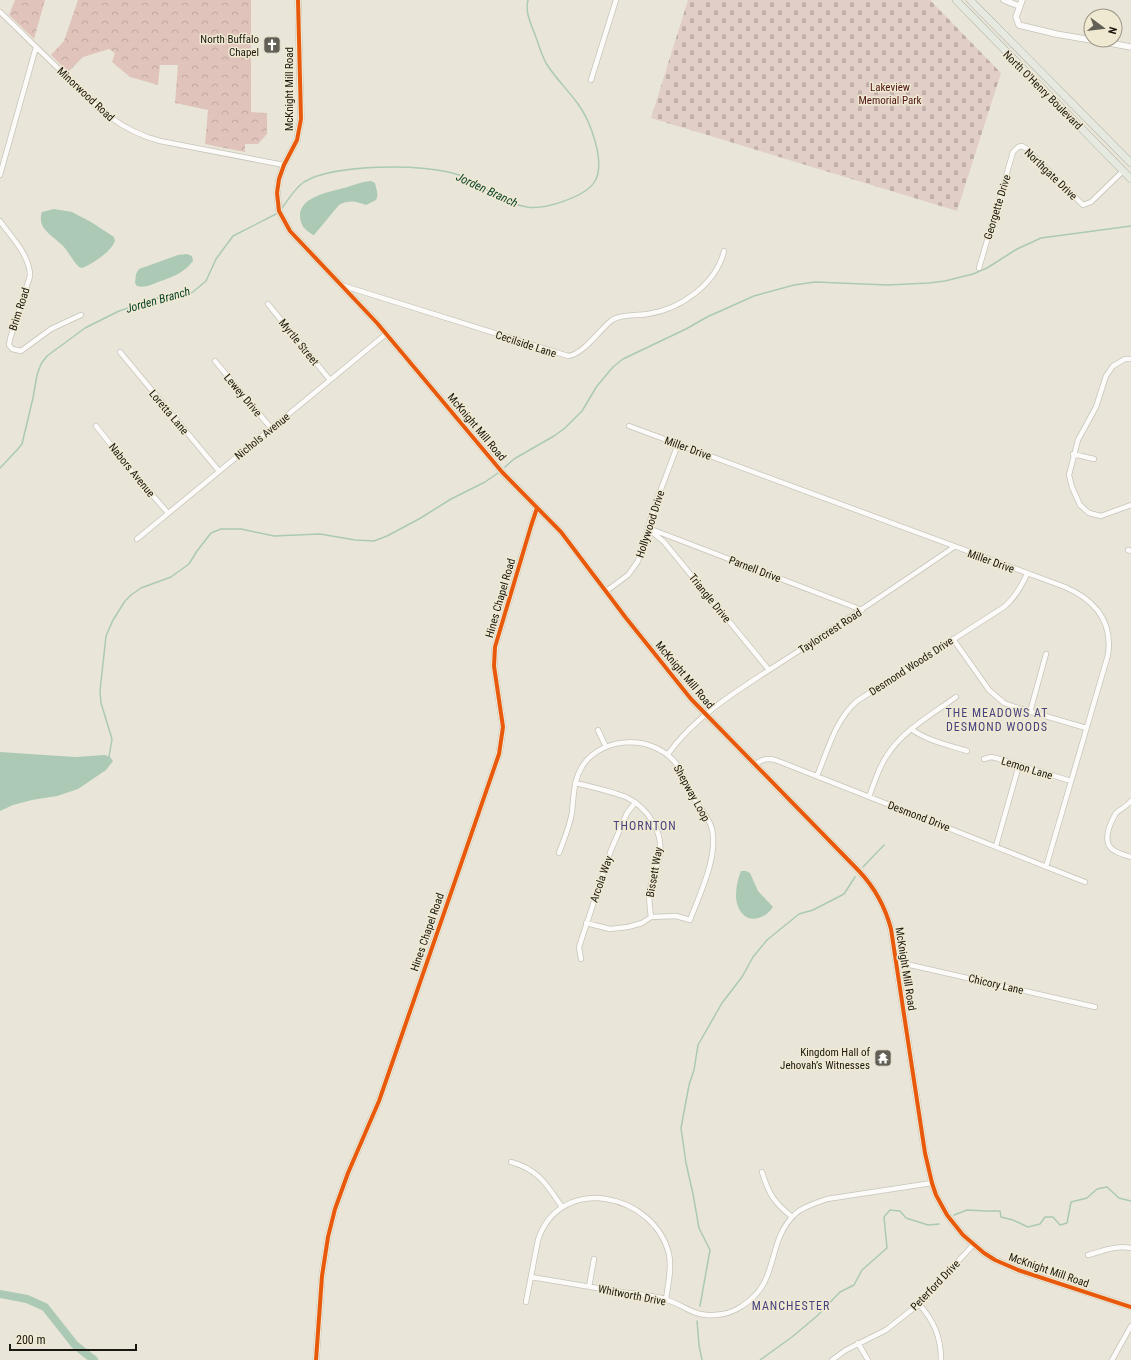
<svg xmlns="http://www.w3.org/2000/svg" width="1131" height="1360" viewBox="0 0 1131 1360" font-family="'Roboto Condensed',sans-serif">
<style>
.forest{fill:url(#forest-crowns)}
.cemetery{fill:url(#cemetery-stones)}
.water{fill:#abc9b4}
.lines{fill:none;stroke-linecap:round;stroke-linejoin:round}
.stream{stroke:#abc9b4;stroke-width:1.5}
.river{stroke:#abc9b4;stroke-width:8}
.minor-casing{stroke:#c7c4ba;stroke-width:6}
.tertiary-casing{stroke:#c7c4ba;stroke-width:7}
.trunk-casing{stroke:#acae9f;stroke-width:8}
.minor{stroke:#fcfbf9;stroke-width:4.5}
.tertiary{stroke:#fcfbf9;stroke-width:5.5}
.trunk{stroke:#e6e9e0;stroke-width:7}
.cycleway-casing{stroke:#f0e9d2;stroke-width:6}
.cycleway{stroke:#e8590c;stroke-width:4}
.labels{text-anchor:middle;stroke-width:3;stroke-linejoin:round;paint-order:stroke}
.poi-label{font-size:11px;fill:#19170f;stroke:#f0e9d2;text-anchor:end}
.park-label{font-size:11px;fill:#4e1413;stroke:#f0e9d2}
.street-label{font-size:11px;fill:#19170f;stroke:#f0e9d2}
.water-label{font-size:12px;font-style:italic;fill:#0c442c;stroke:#f0e9d2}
.neighbourhood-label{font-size:12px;letter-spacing:1px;fill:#474380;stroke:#f0e9d2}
</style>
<defs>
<pattern id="forest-crowns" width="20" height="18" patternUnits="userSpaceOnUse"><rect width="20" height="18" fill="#e0c4bb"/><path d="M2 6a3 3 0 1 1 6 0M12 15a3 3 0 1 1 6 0" fill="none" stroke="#c0a8a0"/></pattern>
<pattern id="cemetery-stones" width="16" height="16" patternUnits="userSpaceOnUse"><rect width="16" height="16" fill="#e1cec6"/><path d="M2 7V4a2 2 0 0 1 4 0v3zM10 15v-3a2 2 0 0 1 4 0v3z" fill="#c0b0a9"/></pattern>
</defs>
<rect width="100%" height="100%" fill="#e9e6d9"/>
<path class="forest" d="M15 0H45L34 39 9 15Z
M78 0H251V112L267 113V134L258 144H245V152L205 144 208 110 175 103 178 65H160L158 85 130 77 112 62 115 53 109 49 83 57 68 72 51 55 64 41Z"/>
<path class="cemetery" d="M688 0H930L1001 73 957 211 651 118Z"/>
<path class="water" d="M371 181 375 183C376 188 379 195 376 200L366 205C355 201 349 200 339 205L314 235H313C305 230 300 225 300 215 301 196 330 192 344 188 354 185 361 182 371 181Z
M54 209 72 212 91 222 114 237 115 241C111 252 92 264 82 268L79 267C73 261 69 253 64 247 54 236 36 229 42 212Z
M187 254 192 256 193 261C183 274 172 277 158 282 151 285 145 288 137 286L135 283 136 274 139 269 178 255Z
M0 752 75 757 105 755 110 757 113 761 106 770 78 789 57 796 32 800 13 805 0 811Z
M741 871H746L750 873 758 891 773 907C769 913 765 916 758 918 744 922 736 908 736 895 736 887 738 878 741 871Z"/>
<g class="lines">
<path class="stream" d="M282 208C288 200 295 188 304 182 333 164 426 163 459 175 482 184 502 203 527 207 544 210 586 197 595 181 606 162 590 120 578 104 568 90 555 78 546 63 541 54 538 42 534 32 530 22 525 11 528 0
M505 467 514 459 554 436 565 428 582 411 597 386 613 367 623 359 686 329 707 317 754 296 794 285 815 282 888 285 929 283 945 281 973 274 987 268 1017 249 1041 238 1131 226
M0 468 17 450 22 444 33 398 37 375 41 364 47 356 85 328 119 311 161 297 188 295 194 291 206 281 216 259 233 236 276 214
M109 757 112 739 101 703 100 691 106 636 113 620 125 601 131 595 141 588 171 577 189 564 197 551 211 533 221 529H241L274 536 320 534 355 540 374 541 387 536 419 519 451 499 485 482 498 473
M863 867 884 845
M954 1215 967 1210 987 1211H1000L1001 1217 1013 1220 1028 1227 1040 1224 1045 1217H1053L1060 1225 1067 1223 1071 1202 1087 1198 1097 1189 1107 1187 1119 1198 1131 1201
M700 1306 710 1250 699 1228 693 1194 686 1163 681 1128 689 1085 694 1070 698 1045 722 1003 742 977 753 957 767 940 799 914 813 910 844 894 855 877
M697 1321 699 1345 702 1360
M760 1360 792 1337 817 1316 840 1292 854 1285 862 1270 887 1248 884 1217 890 1210 900 1211 906 1218 928 1225 939 1224"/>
<path class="river" d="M0 1294 27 1299 45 1307 75 1345 94 1360"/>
<defs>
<path id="minor" d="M0 12C21 32 41 52 62 72 93 103 115 129 160 141L284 165
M591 80 616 0
M0 175 36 47
M0 221C11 237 30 255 30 276L10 339 9 345 12 349 21 351 51 329 81 315
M979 268 1013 152 1018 147 1022 146 1027 149 1083 205 1091 202 1123 171
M341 285 568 356C584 354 599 330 612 320 622 314 637 316 648 314 681 309 716 284 724 251
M268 304 330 380
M120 352 219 471
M1131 359H1125L1113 366 1106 376 1096 407 1078 440 1069 475 1072 487 1080 505 1089 513 1101 516 1131 505
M215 361 271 428
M96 426 134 474 168 513
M629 426 1065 587C1095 600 1113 621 1108 655L1046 867
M1073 454 1094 459
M648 528 862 610
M650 530 664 542 769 670
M137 539 386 334
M1128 550 1131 551
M605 592 628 575 638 561 655 505 678 444
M953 639 989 690 1004 703 1015 707 1086 728
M1030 712 1046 654
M911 729C928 741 948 745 967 751
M598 730 606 747
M668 754C700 709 757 679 803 648 854 615 904 581 954 547
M984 759 991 757 996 758 1071 781
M754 765C763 759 768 757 778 761L1085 882
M817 776C828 750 835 720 857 701L1004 607C1015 598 1021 587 1027 574
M575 783C592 787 610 791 626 797 647 807 663 831 660 854 658 867 652 877 650 890 648 899 650 908 651 917
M869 797C874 784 878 769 886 757 902 731 931 715 956 697
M1131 801C1127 806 1121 809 1116 813 1113 818 1111 822 1109 828 1103 848 1113 852 1131 857
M996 846 1019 765
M559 853C564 839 570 826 572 812 574 794 573 781 583 765 603 736 651 735 674 761 684 772 685 786 693 798 700 808 709 817 712 829 718 858 700 893 690 920L676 916 651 917 642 923 628 927 610 929 586 923
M581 959 579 947 611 850 627 813 635 803
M897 962 1095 1007
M511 1162C538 1169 547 1185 562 1207
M762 1172C769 1195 774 1202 792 1217
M1088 1255C1103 1251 1116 1245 1131 1248
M531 1277C561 1282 591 1287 621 1292 635 1294 651 1295 665 1299 689 1307 694 1319 723 1314 730 1313 736 1310 742 1306 781 1282 765 1243 795 1214 804 1206 816 1203 827 1199L932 1183
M589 1287 594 1259
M526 1302 538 1240C560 1173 654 1193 669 1254 672 1269 668 1285 666 1299
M919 1304C934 1321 941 1337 941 1360
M858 1343 868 1360
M832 1360 846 1350 886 1330 919 1304 973 1245
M1112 1360 1131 1326"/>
<path id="tertiary" d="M298 0 301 119 297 140 284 165 279 179 277 193 279 211 290 231 377 323 502 472 561 532 626 618 691 699 859 871C875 888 885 906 891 929L925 1153 932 1183 936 1195 947 1215 963 1235 984 1253 995 1260 1018 1270 1131 1307
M1004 0 1019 6
M1022 0 1016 17 1019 25 1056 34 1091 40
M1093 40 1131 47
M316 1360 322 1276 328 1237 335 1209 348 1173 379 1101 499 754 503 727 494 666 495 647 531 526 537 508"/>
<path id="trunk" d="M956 0 1131 179
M970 0 1131 163"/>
</defs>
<use href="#minor" class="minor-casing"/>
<use href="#tertiary" class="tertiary-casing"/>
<use href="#trunk" class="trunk-casing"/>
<use href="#minor" class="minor"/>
<use href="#tertiary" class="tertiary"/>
<use href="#trunk" class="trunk"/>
<defs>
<path id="cycleway" d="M298 0 301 119 297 140 284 165 279 179 277 193 279 211 290 231 377 323 502 472 561 532 626 618 691 699 859 871C875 888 885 906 891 929L925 1153 932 1183 936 1195 947 1215 963 1235 984 1253 995 1260 1018 1270 1131 1307
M316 1360 322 1276 328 1237 335 1209 348 1173 379 1101 499 754 503 727 494 666 495 647 531 526 537 508"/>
</defs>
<use href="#cycleway" class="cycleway-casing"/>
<use href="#cycleway" class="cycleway"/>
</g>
<defs>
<symbol id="church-square" viewBox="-11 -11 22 22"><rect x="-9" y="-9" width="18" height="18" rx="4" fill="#625f56" stroke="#f0e9d2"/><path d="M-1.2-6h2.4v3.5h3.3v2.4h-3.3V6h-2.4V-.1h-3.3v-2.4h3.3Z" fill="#fff"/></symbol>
<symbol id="temple-square" viewBox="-11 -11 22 22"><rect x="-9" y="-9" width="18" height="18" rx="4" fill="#625f56" stroke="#f0e9d2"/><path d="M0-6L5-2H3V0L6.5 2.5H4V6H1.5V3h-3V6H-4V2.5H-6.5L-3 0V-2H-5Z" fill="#fff"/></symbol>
</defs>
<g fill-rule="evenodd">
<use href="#church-square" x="262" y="35" width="20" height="20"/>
<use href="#temple-square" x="873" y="1048" width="20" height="20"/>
</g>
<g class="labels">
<g class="poi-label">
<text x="259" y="43">North Buffalo<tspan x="259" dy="13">Chapel</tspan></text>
<text x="870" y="1056">Kingdom Hall of<tspan x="870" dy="13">Jehovah’s Witnesses</tspan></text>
</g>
<g class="park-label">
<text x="890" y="91">Lakeview<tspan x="890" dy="13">Memorial Park</tspan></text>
</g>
<g class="street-label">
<text transform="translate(289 89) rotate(-90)" y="4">McKnight Mill Road</text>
<text transform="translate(1043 90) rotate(45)" y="4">North O'Henry Boulevard</text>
<text transform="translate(86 94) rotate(43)" y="4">Minorwood Road</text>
<text transform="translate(1051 174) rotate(44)" y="4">Northgate Drive</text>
<text transform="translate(997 207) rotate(-73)" y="4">Georgette Drive</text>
<text transform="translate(19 309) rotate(-72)" y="4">Brim Road</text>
<text transform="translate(299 342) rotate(51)" y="4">Myrtle Street</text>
<text transform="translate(526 344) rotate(18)" y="4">Cecilside Lane</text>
<text transform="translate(243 395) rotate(50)" y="4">Lewey Drive</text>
<text transform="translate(169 412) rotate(50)" y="4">Loretta Lane</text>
<text transform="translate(477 427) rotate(50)" y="4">McKnight Mill Road</text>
<text transform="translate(262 436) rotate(-39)" y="4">Nichols Avenue</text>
<text transform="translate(688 448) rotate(20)" y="4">Miller Drive</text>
<text transform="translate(132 470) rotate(51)" y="4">Nabors Avenue</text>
<text transform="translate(650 524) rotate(-72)" y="4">Hollywood Drive</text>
<text transform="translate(991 561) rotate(20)" y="4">Miller Drive</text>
<text transform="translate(755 569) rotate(21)" y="4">Parnell Drive</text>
<text transform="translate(500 598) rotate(-74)" y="4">Hines Chapel Road</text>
<text transform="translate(710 598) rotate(51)" y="4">Triangle Drive</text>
<text transform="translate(830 631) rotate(-33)" y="4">Taylorcrest Road</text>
<text transform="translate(911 666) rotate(-33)" y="4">Desmond Woods Drive</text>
<text transform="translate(685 675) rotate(50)" y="4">McKnight Mill Road</text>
<text transform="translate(1027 768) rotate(17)" y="4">Lemon Lane</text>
<text transform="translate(692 793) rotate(61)" y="4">Shepway Loop</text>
<text transform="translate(919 816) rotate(21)" y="4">Desmond Drive</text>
<text transform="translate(654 872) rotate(-80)" y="4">Bissett Way</text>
<text transform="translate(601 879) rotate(-71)" y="4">Arcola Way</text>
<text transform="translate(427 932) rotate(-71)" y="4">Hines Chapel Road</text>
<text transform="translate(906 969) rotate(81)" y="4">McKnight Mill Road</text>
<text transform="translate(996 984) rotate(13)" y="4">Chicory Lane</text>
<text transform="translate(1049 1270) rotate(19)" y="4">McKnight Mill Road</text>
<text transform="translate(935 1285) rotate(-46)" y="4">Peterford Drive</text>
<text transform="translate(632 1295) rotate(11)" y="4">Whitworth Drive</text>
</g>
<g class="water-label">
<text transform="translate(487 190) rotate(25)" y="4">Jorden Branch</text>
<text transform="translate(158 300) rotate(-16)" y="4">Jorden Branch</text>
</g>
<g class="neighbourhood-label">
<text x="997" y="717">THE MEADOWS AT<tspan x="997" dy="14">DESMOND WOODS</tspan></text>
<text x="645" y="830">THORNTON</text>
<text x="791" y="1310">MANCHESTER</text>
</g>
</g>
<g transform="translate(1103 28) rotate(105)"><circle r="19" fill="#f0e9d2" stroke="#9a9584"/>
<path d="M0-3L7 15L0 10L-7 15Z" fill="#625f56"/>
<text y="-6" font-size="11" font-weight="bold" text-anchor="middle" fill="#19170f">N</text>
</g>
<path d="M10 1344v6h126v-6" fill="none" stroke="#19170f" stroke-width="2"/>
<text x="16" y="1344" font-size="12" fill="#19170f" stroke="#f0e9d2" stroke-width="3" paint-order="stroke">200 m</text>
</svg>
